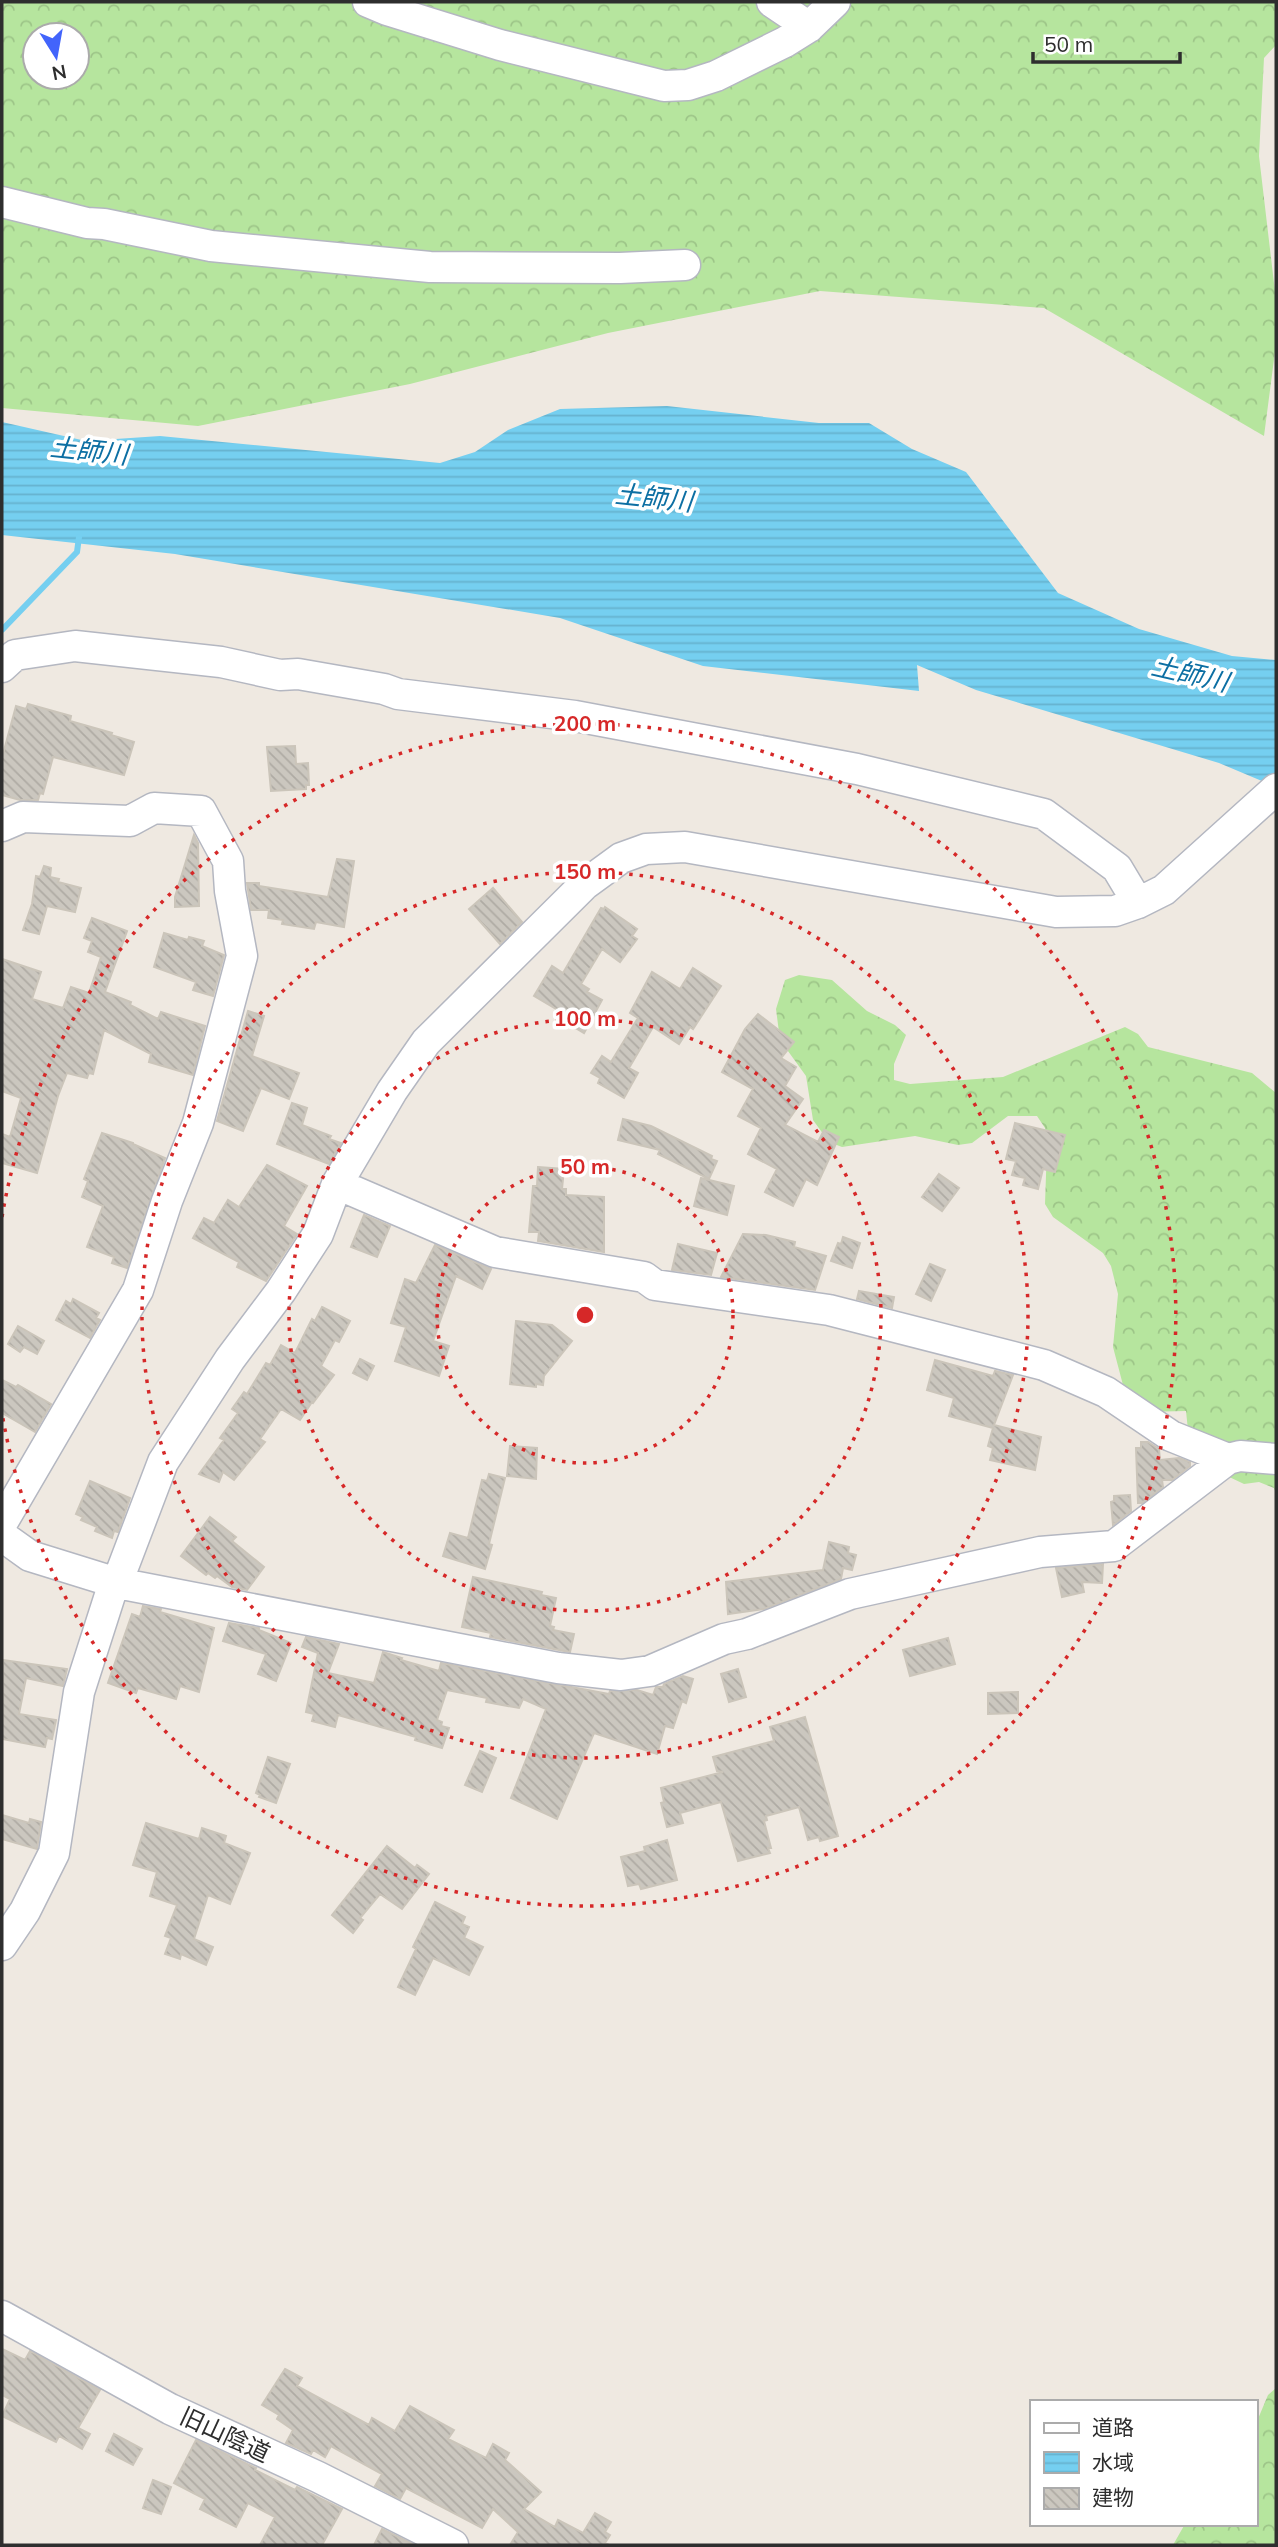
<svg xmlns="http://www.w3.org/2000/svg" width="1278" height="2547" viewBox="0 0 1278 2547" font-family="Mulish,'Noto Sans JP',sans-serif">
<style>
.forest{fill:url(#forest-crowns);fill-rule:evenodd}
.water{fill:url(#water-rules)}
.lines{fill:none;stroke-linecap:round;stroke-linejoin:round}
.stream{stroke:#75cff0;stroke-width:6}
.building{fill:url(#building-back-hatch);stroke:#cbc5ba;stroke-width:2}
.minor-casing{stroke:#b4b7c1;stroke-width:33}
.minor{stroke:#fff;stroke-width:30}
.ring{fill:none;stroke:#d62828;stroke-width:3.5;stroke-dasharray:3.5 7}
.labels{text-anchor:middle;stroke-width:7;stroke-linejoin:round;paint-order:stroke}
.street-label{font-size:24px;fill:#2e2e2e;stroke:#fff}
.water-label{font-size:26px;font-style:italic;fill:#0d6fa3;stroke:#fff}
.centre{fill:#d62828;stroke:#fff;stroke-width:3.5}
.ring-label{font-size:21px;text-anchor:middle;font-weight:bold;fill:#d62828;stroke:#fff;stroke-width:7;stroke-linejoin:round;paint-order:stroke}
</style>
<defs>
<pattern id="forest-crowns" width="20" height="18" patternUnits="userSpaceOnUse" patternTransform="scale(1.75)"><rect width="20" height="18" fill="#b6e59e"/><path d="M2 6a3 3 0 1 1 6 0M12 15a3 3 0 1 1 6 0" fill="none" stroke="#9dc588"/></pattern>
<pattern id="water-rules" width="6" height="5" patternUnits="userSpaceOnUse" patternTransform="scale(1.75)"><rect width="6" height="5" fill="#75cff0"/><path d="M0 2.5h6" fill="none" stroke="#66b2ce"/></pattern>
<pattern id="building-back-hatch" width="6" height="6" patternUnits="userSpaceOnUse" patternTransform="scale(1.75)"><rect width="6" height="6" fill="#cbc7bf"/><path d="M-1 5l2 2M0 0l6 6M5-1l2 2" fill="none" stroke="#afaba4"/></pattern>
</defs>
<rect width="100%" height="100%" fill="#efe9e1"/>
<path class="forest" d="M2 2H1276V45L1264 58 1259 156 1276 300V344L1264 436 1044 308 820 291 608 333 410 384 198 426 2 408ZM35 35H77V77H35Z
M799 975 832 980 867 1011 895 1025 906 1035 894 1064V1080L910 1084 1003 1077 1125 1027 1138 1034 1148 1047 1252 1073 1276 1093V1493L1274 1488 1259 1482 1244 1484 1204 1465 1189 1440 1186 1411 1141 1412 1128 1404 1113 1347 1118 1294 1111 1266 1103 1253 1053 1217 1045 1204 1047 1146 1045 1128 1037 1116H1008L972 1143 958 1145 915 1136 842 1147 829 1142 813 1120 806 1076 780 1040 776 1009 785 980Z
M1276 2388V2545H1173L1185 2524H1255V2426L1268 2395Z"/>
<path class="water" d="M667 406 819 423H869L912 449 966 472 1058 593 1139 629 1232 656 1276 660V787L1219 763 976 690 917 665 919 691 703 666 560 618 175 554 2 535V422L86 441 160 436 440 463 475 452 508 430 560 409Z"/>
<g class="lines">
<path class="stream" d="M2 630 77 552 79 537"/>
</g>
<path class="building" d="M28 704 71 716 70 721 112 733 111 735 134 742 124 775 53 757 43 794 40 793 38 800H20L2 795V758L16 706 26 709Z
M295 746 296 764 308 763 309 785H306V789L271 791 267 747Z
M194 835 198 843 199 906 175 907V897Z
M337 859 354 861 344 927 316 922 314 929 282 924 283 920 268 918 269 910H251L247 883H259V886L328 897Z
M44 866 51 868 50 877 59 879 58 882 81 888 75 912 47 906 39 934 23 930 32 904 36 876 40 877Z
M493 888 522 922 500 944 469 909Z
M605 907 637 929 632 936 637 939 620 962 602 949 581 984 589 989 587 992 602 1000 584 1033 569 1024 573 1019 534 996 552 966 563 973 601 908 604 909Z
M92 918 127 931 105 992 131 1002 130 1005 158 1019 161 1012 205 1026 193 1075 149 1062 151 1054 104 1030 93 1074 89 1073 87 1078 67 1073 58 1096 37 1173 2 1163V1134L10 1137 21 1098 2 1091V959L41 972 32 999 63 1008 71 987 89 993 101 957 88 952 92 941 84 938Z
M164 933 188 940 189 937 204 941 202 946 224 955 213 996 193 990 196 982 154 967Z
M693 968 721 986 693 1029 690 1027 679 1044 653 1027 629 1068 638 1073 624 1098 598 1083 600 1078 591 1073 602 1056 611 1062 638 1018 630 1013 652 972 680 989Z
M248 1011 264 1016 252 1056 299 1073 289 1099 261 1088 243 1131 217 1121Z
M758 1014 794 1042 781 1058 796 1067 785 1086 803 1099 785 1125 818 1142 824 1130 839 1137 817 1185 806 1179 793 1206 765 1192 777 1169 748 1154 761 1128 738 1116 753 1089 722 1072 745 1029Z
M292 1103 307 1108 302 1125 331 1136 329 1139 341 1143 329 1164 277 1144Z
M623 1119 651 1126 712 1156 711 1159 717 1161 709 1179 658 1154 660 1150 618 1140Z
M1015 1123 1065 1135 1055 1172 1043 1169 1038 1189 1023 1185 1025 1178 1012 1175 1016 1161 1006 1159Z
M102 1133 133 1143V1144L165 1158 127 1268 112 1263 114 1257 87 1247 103 1206 82 1197 88 1181 84 1179Z
M267 1165 307 1186 284 1226 297 1234 266 1281 237 1267 239 1262 193 1238 204 1218 214 1223 228 1200 239 1207Z
M538 1167 564 1169 562 1189H566V1195L604 1197V1252L538 1241 539 1232H529L533 1186H537Z
M939 1174 959 1188 942 1211 922 1197Z
M701 1178 734 1186 727 1215 694 1206Z
M364 1215 390 1226 377 1257 351 1247Z
M743 1234 766 1235 795 1242 794 1247 826 1256 815 1290 721 1277Z
M843 1237 860 1243 852 1268 831 1261 838 1243 841 1244Z
M678 1244 717 1253 711 1275 672 1270Z
M435 1245 491 1269 482 1289 456 1276 433 1341 449 1346 439 1376 395 1361 406 1327 391 1323 405 1279 416 1283Z
M930 1264 945 1270 931 1301 916 1294Z
M859 1291 894 1297 892 1308 857 1299Z
M73 1299 99 1313 96 1318 100 1320 90 1338 56 1320 66 1301 71 1304Z
M322 1307 350 1321 339 1342 335 1340 321 1366 334 1375 313 1403 312 1402 300 1420 281 1409 260 1439 265 1442 234 1480 223 1472 219 1482 199 1474 224 1440 220 1438 238 1413 232 1409 244 1392 247 1394 266 1363 270 1365 281 1345 295 1353 312 1319 315 1321Z
M516 1321 552 1325 572 1341 544 1376 543 1385 536 1384V1387L510 1384Z
M18 1326 44 1341 37 1354 24 1347 20 1352 8 1344Z
M360 1359 374 1366 367 1380 353 1373Z
M935 1360 993 1376 995 1371 1013 1375 994 1425 1041 1437 1035 1470 990 1460 993 1448 988 1446 993 1428 949 1416 954 1398 927 1390Z
M2 1380 16 1387 18 1385 51 1404 35 1432 2 1413Z
M1141 1442H1148L1159 1449 1160 1460 1179 1458 1190 1462V1466L1172 1480H1162L1163 1487 1142 1503H1138L1136 1448H1141Z
M510 1446 537 1448 536 1479 507 1476Z
M489 1474 505 1478 489 1544 492 1545 485 1569 443 1556 450 1533 468 1538 482 1480 487 1481Z
M90 1481 130 1498 118 1532 114 1531 112 1538 95 1531 97 1527 81 1520 83 1517 76 1514Z
M1130 1495 1131 1511 1113 1525 1111 1502 1114 1501V1496Z
M210 1517 236 1537 232 1541 264 1567 247 1590 232 1587 217 1576 215 1578 208 1573 206 1575 181 1556Z
M829 1542 849 1547 848 1553 856 1555 852 1570 843 1568 841 1579 764 1609 728 1614 726 1582 823 1570Z
M1103 1564 1102 1583 1082 1582 1084 1592 1062 1597 1056 1568Z
M473 1577 542 1592 541 1595 556 1598 550 1626 554 1627 553 1630 574 1634 570 1652 490 1637 491 1633 462 1627Z
M143 1606 161 1609 160 1612 214 1628 199 1692 180 1686 176 1699 138 1688 136 1693 108 1683 132 1614 140 1617Z
M229 1623 259 1628V1630L291 1643 276 1681 258 1674 266 1654 223 1641Z
M306 1637 339 1644 328 1673 374 1683 383 1652 402 1658 401 1660 439 1671 441 1663 609 1694 610 1691 637 1690 653 1695 656 1687H663L664 1684 683 1676 693 1679 686 1703 682 1701 673 1728 665 1726 657 1754 594 1733 557 1819 511 1798 546 1709 523 1699 519 1708 486 1702 487 1698 447 1690 437 1720 442 1722 441 1726 449 1728 442 1748 415 1740 416 1737 338 1715 335 1727 312 1721 314 1714 306 1712 318 1653 302 1647Z
M948 1638 955 1664 910 1676 903 1650Z
M3 1660 67 1669 63 1686 26 1678 19 1714 56 1720 52 1739 47 1738 45 1747 2 1739Z
M738 1669 746 1697 729 1702 721 1674Z
M1018 1692V1713L988 1714V1693Z
M805 1717 838 1836 820 1841 819 1837 808 1840 799 1807 766 1816 767 1820 764 1821 771 1848H768L770 1853 738 1861 721 1802 680 1813 683 1823 667 1827 661 1803 664 1802 661 1788 723 1772 717 1771 713 1757 774 1741 770 1727Z
M480 1751 496 1758 482 1792 465 1785Z
M268 1757 290 1764 276 1803 259 1797 260 1795 256 1793Z
M2 1815 29 1823 30 1819 41 1822 37 1849 2 1839Z
M146 1823 199 1839 202 1828 226 1836 224 1843 250 1853 230 1904 208 1895 194 1939 213 1947 206 1965 181 1954 180 1959 165 1954 171 1938 165 1936 177 1905 150 1896 157 1872 133 1865Z
M667 1840 677 1880 641 1889 639 1884 628 1886 621 1857 645 1851 644 1847Z
M387 1846 415 1868 417 1865 429 1874 402 1909 380 1894 360 1918 363 1920 353 1933 332 1915Z
M435 1902 465 1917 462 1924 469 1927 464 1938 483 1947 469 1975 433 1958 415 1995 398 1987 416 1949 413 1947Z
M2 2349 25 2360 30 2351 100 2390 78 2428 90 2434 82 2449 59 2436 56 2442 2 2416 10 2399 2 2395Z
M285 2369 302 2378 297 2386 369 2425 372 2418 395 2431 410 2406 454 2430 448 2439 486 2458 493 2444 509 2453 505 2460 541 2492 524 2509 555 2527 558 2520 583 2533 595 2513 611 2522 605 2532 610 2535 605 2543 609 2545H510L518 2532 493 2509 482 2528 406 2488 400 2499 375 2486 382 2474 331 2446 325 2457 313 2450 311 2454 286 2443 293 2430 277 2419 279 2415 262 2405Z
M114 2434 142 2449 133 2465 106 2451Z
M196 2440 256 2468 255 2470 295 2490 297 2487 342 2509 322 2545H260L275 2517 248 2503 236 2527 200 2509 205 2499 174 2483Z
M153 2480 171 2487 161 2514 143 2508Z
M382 2529 415 2545H374Z"/>
<g class="lines">
<defs>
<path id="minor" d="M368 2 387 10 500 45 664 86 688 85 716 76 785 42 809 27 835 2
M772 2 809 27
M2 202 87 223 104 224 211 246 430 267 620 268 685 265
M2 667 15 655 75 646 221 662 280 675 298 674 384 689 398 694 575 716 857 769 1044 814 1117 868 1138 903
M2 826 23 817 130 821 154 808 201 811 228 861 230 891 242 956 198 1123 167 1201 138 1290 2 1523
M337 1184 495 1252 644 1277 655 1285 829 1310 1044 1365 1106 1392 1171 1436 1228 1459
M2 1536 30 1556 117 1583 558 1668 621 1675 650 1671 724 1639 747 1634 850 1594 1040 1552 1114 1546 1228 1459 1240 1456 1276 1459
M2 1945 25 1911 54 1853 79 1692 111 1592 117 1583 163 1462 230 1359 281 1291 318 1234 337 1184 392 1091 426 1042 584 885 621 858 646 849 685 847 1056 912 1115 911 1138 903 1164 890 1276 789
M2 2316 170 2409 318 2477 453 2545"/>
</defs>
<use href="#minor" class="minor-casing"/>
<use href="#minor" class="minor"/>
</g>
<g class="ring">
<circle cx="585" cy="1315" r="148"/>
<circle cx="585" cy="1315" r="296"/>
<circle cx="585" cy="1315" r="443"/>
<path d="M2 1217A591 591 0 1 1 2 1413"/>
</g>
<g class="labels">
<g class="street-label">
<text transform="translate(225 2435) rotate(25)" y="8">旧山陰道</text>
</g>
<g class="water-label">
<text transform="translate(89 451) rotate(6)" y="9">土師川</text>
<text transform="translate(654 498) rotate(6)" y="9">土師川</text>
<text transform="translate(1190 674) rotate(13)" y="9">土師川</text>
</g>
</g>
<circle cx="585" cy="1315" r="10" class="centre"/>
<g class="ring-label">
<text x="585" y="731">200 m</text>
<text x="585" y="879">150 m</text>
<text x="585" y="1026">100 m</text>
<text x="585" y="1174">50 m</text>
</g>
<rect width="1278" height="2547" fill="none" stroke="#2e2e2e" stroke-width="7"/>
<rect x="1030" y="2400" width="228" height="126" fill="#ffffff" stroke="#ababab" stroke-width="2"/>
<rect x="1044" y="2423" width="35" height="10" fill="#ffffff" stroke="#ababab" stroke-width="2"/>
<text x="1092" y="2435" font-size="21" fill="#2e2e2e">道路</text>
<rect x="1044" y="2452" width="35" height="21" fill="url(#water-rules)" stroke="#ababab" stroke-width="2"/>
<text x="1092" y="2470" font-size="21" fill="#2e2e2e">水域</text>
<rect x="1044" y="2488" width="35" height="21" fill="url(#building-back-hatch)" stroke="#ababab" stroke-width="2"/>
<text x="1092" y="2505" font-size="21" fill="#2e2e2e">建物</text>
<g transform="translate(56 56) rotate(169)"><circle r="33" fill="#ffffff" stroke="#ababab" stroke-width="2"/>
<path d="M0-5L12 26L0 18L-12 26Z" fill="#4264fb"/>
<text y="-10" font-size="19" font-weight="bold" text-anchor="middle" fill="#2e2e2e">N</text>
</g>
<path d="M1033 52v10h147v-10" fill="none" stroke="#2e2e2e" stroke-width="3.5"/>
<text x="1044" y="52" font-size="21" fill="#2e2e2e" stroke="#ffffff" stroke-width="5" paint-order="stroke">50 m</text>
</svg>
